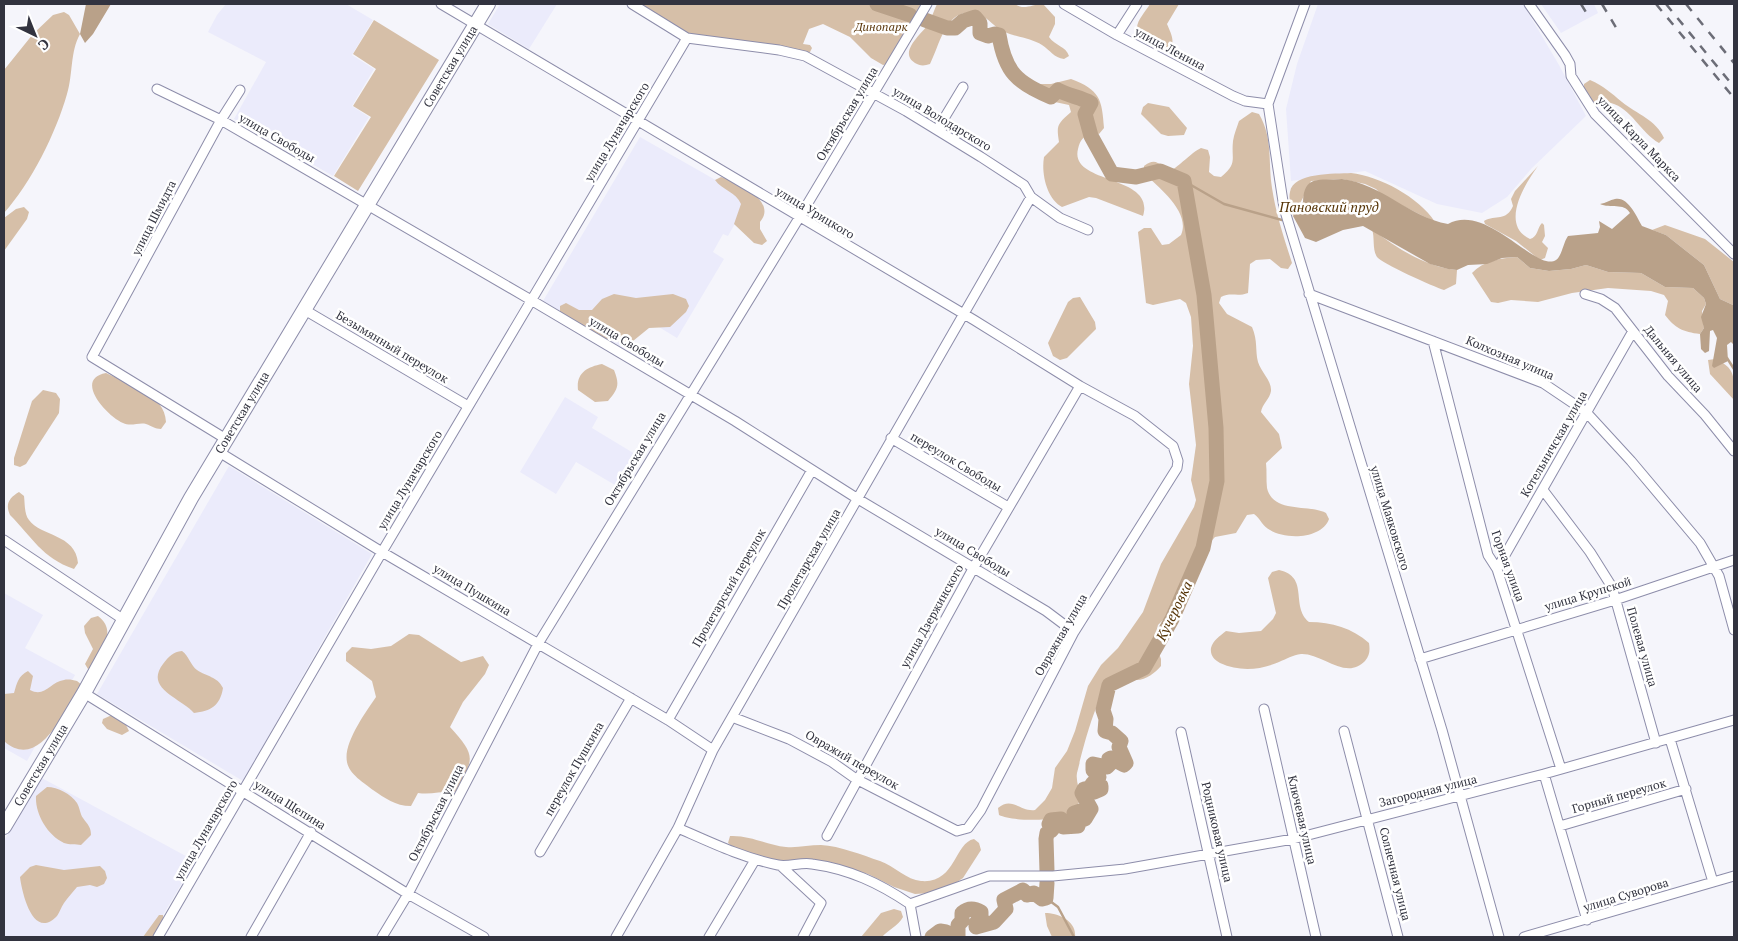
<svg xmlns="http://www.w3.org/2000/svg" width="1738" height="941" viewBox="0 0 1738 941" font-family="'PT Serif',serif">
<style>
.built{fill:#ebebfb}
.green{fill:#d6bfa8}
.water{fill:#b9a189}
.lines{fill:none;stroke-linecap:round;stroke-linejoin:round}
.stream{stroke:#b9a189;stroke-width:2.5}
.river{stroke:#b9a189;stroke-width:15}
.street-casing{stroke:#8d8daa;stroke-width:11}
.primary-casing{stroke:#8d8daa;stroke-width:16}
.street{stroke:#fff;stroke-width:9}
.primary{stroke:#fff;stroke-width:14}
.rail{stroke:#6c6d77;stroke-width:2.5;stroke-dasharray:9 9;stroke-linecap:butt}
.labels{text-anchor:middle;stroke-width:5;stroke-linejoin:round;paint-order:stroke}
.park-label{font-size:12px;font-style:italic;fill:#5d3a0f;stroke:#fff}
.street-label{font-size:12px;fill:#32333f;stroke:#fff}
.water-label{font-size:14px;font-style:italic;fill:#553305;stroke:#fff}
</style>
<rect width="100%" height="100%" fill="#f5f5fb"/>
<path class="built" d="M226 4H346L373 20 352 55 374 69 352 106 369 117 333 176 234 119 266 62 208 32 217 15Z
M500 4H557L529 49 488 24Z
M1318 4H1523L1559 65 1586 116 1532 168 1507 197 1482 213 1437 204 1365 171 1291 181 1286 109 1297 64Z
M1541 4H1594L1598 13 1561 33Z
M640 137 749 199 728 236 723 234 713 252 724 259 677 338 644 318 625 349 543 301Z
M565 397 598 417 592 428 635 454 615 485 576 462 556 494 520 472Z
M229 466 372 554 243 781 97 694Z
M4 593 43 615 25 648 75 675 27 761 4 748Z
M40 777 195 861 150 937H4V841Z"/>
<path class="green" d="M637 4H922L888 64 883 65 871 58 850 37 823 24 809 29 803 44 810 45 812 48 810 52 802 54 789 47 711 37C684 39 659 18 637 4Z
M937 4H1015C1024 11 1032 4 1043 4L1055 17V24L1049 37C1055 46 1066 46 1069 56L1064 59C1054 58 1050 50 1042 45 1031 38 1015 37 1002 31 995 27 988 18 980 15 947 3 941 42 930 64 924 66 920 66 915 63 897 52 924 32 929 23 932 17 934 10 937 4Z
M1150 4H1179L1167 24C1171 34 1176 41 1169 51 1158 51 1136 42 1137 28 1137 20 1146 11 1150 4Z
M64 12 69 15 80 34C70 52 73 75 67 94 56 133 31 183 4 213V70L33 34 53 15Z
M374 20 439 60 358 191 334 176 371 117 353 106 376 69 353 54Z
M1071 79C1100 90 1102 99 1104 128L1099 134 1092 132C1083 137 1080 140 1078 149 1069 185 1156 174 1143 216L1096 198 1089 197 1062 207C1047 199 1041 174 1044 157L1059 142C1056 124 1058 124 1071 112L1069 105 1041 99 1035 91 1037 84H1051Z
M1590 80C1604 86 1611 93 1622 102 1637 114 1656 120 1664 138L1659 143C1641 133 1631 108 1611 103 1605 101 1598 104 1591 103L1584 91V84Z
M1148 103 1169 107 1187 128 1184 135 1168 136 1161 134 1141 114 1143 107Z
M1252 112 1259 114C1273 138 1268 162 1272 188 1276 214 1284 238 1292 263L1288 269 1281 268 1270 259 1256 260 1250 264 1248 293C1238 297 1230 292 1221 297L1219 303 1227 314 1252 327C1258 341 1255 350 1258 362 1261 372 1272 381 1271 391 1270 399 1262 404 1261 412L1279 434 1282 448 1266 463C1267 471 1266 480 1267 488 1273 514 1310 504 1326 513L1329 519C1322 539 1286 540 1270 530 1263 527 1260 518 1254 514L1247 515 1236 533 1215 537 1205 548 1188 595 1158 625 1154 640 1161 659V666C1155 673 1145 681 1135 680 1130 680 1125 676 1120 676 1099 678 1082 754 1077 773 1075 784 1084 795 1077 807 1067 823 1014 822 999 815L998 808C1012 796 1020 812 1035 810L1045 800 1052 788 1055 768 1067 751 1075 731 1088 686 1101 665 1118 648 1143 612 1161 564 1194 507 1196 500 1191 480 1196 445 1189 384 1193 346 1191 317 1186 303 1180 299 1153 305 1146 303 1138 232 1144 228H1151L1162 245 1169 244 1181 235C1191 212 1159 188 1144 173V166C1159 154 1160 171 1173 169 1177 168 1192 152 1201 148L1208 150 1210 157 1209 172 1214 176 1221 177C1238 163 1231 160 1233 141 1234 134 1237 127 1239 121Z
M1538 166C1524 185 1500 225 1530 239 1538 237 1537 228 1542 223L1544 225 1545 236 1542 242 1548 248 1545 258 1540 260 1516 241 1485 224 1484 221C1496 214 1506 222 1513 206L1511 199 1515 191Z
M1351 173C1379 176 1419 197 1435 222L1383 196 1376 189 1365 184 1342 179 1311 181C1305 194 1300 204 1293 216 1292 208 1288 200 1290 192 1293 172 1335 174 1351 173Z
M721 177C737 182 778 201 760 222V229L767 241 762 245 754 243 734 224 741 204C736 192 722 190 715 180Z
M24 207 29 212 27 219 4 251V218L16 209Z
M1665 225 1705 239 1734 262V308L1733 305 1720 299 1704 265 1666 235 1652 230Z
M1372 229C1396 248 1426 267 1457 270L1456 284 1444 290C1434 287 1381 263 1377 257 1372 249 1375 238 1372 229Z
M1517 257 1530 268 1549 271 1571 269 1586 265 1608 272 1641 273 1665 287 1693 288 1704 298 1706 304 1702 311 1704 328 1700 334C1683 332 1675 328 1665 315L1668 301 1664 295 1651 291 1608 288 1572 293 1538 302 1511 300 1498 303 1491 302 1472 273C1483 261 1501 258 1517 257Z
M614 294 636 298 673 294 686 299 689 306 686 312 670 327 649 328 633 341 626 343 605 339 560 313V306L566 303 579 310H592L602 299Z
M1080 297 1095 322 1096 329 1067 358 1060 360 1053 356 1048 343 1068 302 1073 298Z
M1715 359C1737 368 1734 380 1734 400L1710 374 1708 360Z
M602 364 614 370C620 385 618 389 608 401L595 402 578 390C576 373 587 367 602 364Z
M106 373C128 384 165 394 166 422L161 429C155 429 152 426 146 424 139 422 131 427 123 423 107 416 73 379 106 373Z
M43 390 56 393 60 399 59 413 26 464 20 467 14 465V458L32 401Z
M19 492 24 496C25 503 24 514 29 520 40 536 76 534 78 563L74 569C42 558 32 537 10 515 5 504 9 498 19 492Z
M1279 570C1310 577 1290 606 1309 622 1332 622 1352 628 1369 643 1370 650 1370 655 1365 661 1346 681 1322 653 1301 654 1293 655 1286 659 1279 662 1260 670 1240 672 1220 663 1214 660 1210 655 1211 648 1213 640 1220 636 1226 631L1239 633 1261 631 1273 619 1276 613 1268 578 1272 572Z
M98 616C118 631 101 651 92 667L88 669 85 664 93 649 85 633 84 626 91 618Z
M409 634 419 635 461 662 483 656 489 665 485 674 463 702 450 727C476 756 475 758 455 792 442 791 431 795 418 793L411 806C395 806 385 798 373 790 364 783 349 774 347 762 343 743 366 712 376 697L372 681 346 661V653L352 647 371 649 391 646Z
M182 651C189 656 191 666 197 670 207 677 217 676 223 688 220 706 211 711 194 713 181 698 144 689 163 664 169 656 173 652 182 651Z
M28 671 33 676 30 690C45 698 50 682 64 680 68 679 73 680 77 681L82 685C65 708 40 773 4 741V694L14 693C17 683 18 676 28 671Z
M112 715 125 723 129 731 122 735 107 729 102 723 103 719Z
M47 787C58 787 71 794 77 803 80 808 80 814 83 818 88 825 91 827 91 835L81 845C76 844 69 845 64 843 47 835 35 814 36 796Z
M730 836C750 835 767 845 786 847 798 848 809 845 821 845 840 846 862 855 880 861 894 866 907 880 921 881 956 884 954 843 974 839L979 843 981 850 963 878 957 882 930 893 915 894 894 887 868 874 824 862 810 859 784 863 734 848 728 843Z
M36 865 64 870 100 866 105 871 107 878 104 884 97 887 90 885 77 887C73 892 68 897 64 903 61 907 60 912 57 916 33 941 22 893 20 877L30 867Z
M894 909 901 911 903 917C898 926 888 930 882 937H861L881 913Z
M1045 913C1058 913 1077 921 1075 937H1052L1047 926Z
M159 915H163L164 922 155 937H143Z"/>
<path class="water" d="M86 4H111L93 34 85 43 80 34Z
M1342 179C1382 184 1409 217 1448 224 1487 202 1536 273 1556 260 1562 256 1563 243 1568 236L1598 233 1600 227 1599 221 1612 229 1630 213C1624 202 1610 209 1600 204 1606 203 1610 200 1615 199 1628 196 1637 217 1642 226L1666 235 1704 265 1720 299 1733 305 1734 345 1731 342 1727 345 1728 361 1714 368 1712 366 1717 338 1713 330 1710 331 1709 351 1705 353 1701 349 1700 334 1704 328 1701 317 1706 304 1704 298 1693 288 1665 287 1641 273 1608 272 1586 265 1571 269 1549 271 1530 268 1517 257 1502 258 1487 264 1468 265 1457 270 1448 269 1430 264 1363 226 1343 230 1316 242 1305 238 1293 216 1303 202C1304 174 1319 181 1342 179Z"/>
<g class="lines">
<path class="stream" d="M1184 181 1224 204 1282 220
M1727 358 1734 369
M1046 898 1058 907 1074 937"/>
<path class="river" d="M877 4 910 15
M925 20 947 28H955L963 21 975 17 980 23V33L988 36 995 34 999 35C1005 72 1017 83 1051 97L1058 90C1069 96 1080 97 1091 103L1085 114 1091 136 1112 174 1136 177 1160 171 1184 181 1204 295 1216 428 1217 481 1203 548 1172 619 1144 668 1109 685 1103 710 1106 719 1105 731 1112 733 1121 741 1119 747 1126 763 1124 765 1111 758 1109 759 1110 764 1107 767 1093 764V770L1099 777 1092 784 1101 786V789L1094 792 1089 788 1084 789 1082 793 1091 809 1085 819 1080 811 1074 813 1079 822 1078 826 1063 827 1061 819 1051 820 1049 824 1052 830 1047 833 1046 839 1047 871
M932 937 940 931 946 932 950 937
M958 937V925L962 921V913C968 908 974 908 981 912V916L976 923V927L994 922 1006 909 1004 900 1023 890 1027 895 1034 893 1042 899 1046 898 1047 883"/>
<defs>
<path id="street" d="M441 4 974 320 1080 386 1135 416 1173 446 1178 461 1177 468 1074 632 981 810 968 828 957 831 856 779 832 762 789 739 732 717
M632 4 687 38 779 50 805 56 906 111 981 157 1024 185 1031 197 1060 218 1088 230
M1064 4 1117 35 1233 96 1245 101 1268 104
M1305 4 1268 104 1284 208 1442 730 1499 937
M1529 4 1565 55 1570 64 1571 76 1595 114 1734 254
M1117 35 1137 4
M157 89 221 120 531 300 735 421 858 499 1046 611 1074 632
M937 130 963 87
M1309 294 1543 383 1586 412 1631 461 1700 543 1719 576 1734 630
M1585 294 1601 299 1615 308 1668 376 1705 415 1734 451
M303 309 468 406
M1433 341 1488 555 1497 569 1561 769
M891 438 1008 507
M226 439 92 357 221 120 240 90
M219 452 382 552 668 720 713 750
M1543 490 1590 552 1612 587 1656 743
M4 540 124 620
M1497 569 1633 331
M1420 659 1615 600 1734 560
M84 693 408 894 484 937
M1264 709 1316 937
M668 720 812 470
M1344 731 1398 937
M1181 732 1227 937
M1670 739 1713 882
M1544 774 1587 920
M1560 826 1686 789
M678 828C710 842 743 858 778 865 789 867 801 862 812 864 849 869 879 883 910 904
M827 836 974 567 1080 386
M540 852 631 698
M781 866 821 903 803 937
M910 904 989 876H1053L1125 869 1293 839 1544 774 1734 720
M910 904 916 937
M158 937 382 552 687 38
M251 937 311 832
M382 937 408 894 538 644 799 218 927 4
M616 937 678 828 713 750 1031 197
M709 937 755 860
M1524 937 1734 876"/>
<g id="primary">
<path id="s1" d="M4 827 84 693 191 498 488 4"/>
</g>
</defs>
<use href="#street" class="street-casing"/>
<use href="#primary" class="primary-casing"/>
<use href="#street" class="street"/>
<use href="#primary" class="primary"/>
<path class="rail" d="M1581 4 1587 14
M1602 4 1618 31
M1656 4 1734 98
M1666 4 1734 87
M1686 4 1734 63"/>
</g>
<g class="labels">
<g class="park-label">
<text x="881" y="31">Динопарк</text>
</g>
<g class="street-label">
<text transform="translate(1170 49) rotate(28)" y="4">улица Ленина</text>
<text dy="4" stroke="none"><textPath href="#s1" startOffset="882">Советская улица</textPath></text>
<text transform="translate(847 114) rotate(-59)" y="4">Октябрьская улица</text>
<text transform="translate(942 119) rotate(31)" y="4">улица Володарского</text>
<text transform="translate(617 132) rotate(-59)" y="4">улица Луначарского</text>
<text transform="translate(277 138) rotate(30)" y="4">улица Свободы</text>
<text transform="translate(1639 139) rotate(46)" y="4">улица Карла Маркса</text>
<text transform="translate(815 213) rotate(31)" y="4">улица Урицкого</text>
<text transform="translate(154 218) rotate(-63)" y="4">улица Шмидта</text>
<text transform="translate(627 342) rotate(31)" y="4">улица Свободы</text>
<text transform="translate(392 347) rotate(31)" y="4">Безымянный переулок</text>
<text transform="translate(1510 358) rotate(23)" y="4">Колхозная улица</text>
<text transform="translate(1673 359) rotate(50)" y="4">Дальняя улица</text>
<text dy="4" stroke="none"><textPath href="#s1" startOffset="478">Советская улица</textPath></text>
<text transform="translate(1554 444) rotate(-60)" y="4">Котельничская улица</text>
<text transform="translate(635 459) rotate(-59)" y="4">Октябрьская улица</text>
<text transform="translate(956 462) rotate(31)" y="4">переулок Свободы</text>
<text transform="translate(410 480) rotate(-59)" y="4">улица Луначарского</text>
<text transform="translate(1390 518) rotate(73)" y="4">улица Маяковского</text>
<text transform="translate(973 552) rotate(31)" y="4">улица Свободы</text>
<text transform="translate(809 559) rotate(-60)" y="4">Пролетарская улица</text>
<text transform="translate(1508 566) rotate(70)" y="4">Горная улица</text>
<text transform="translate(729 588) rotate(-60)" y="4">Пролетарский переулок</text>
<text transform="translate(472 590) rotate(31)" y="4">улица Пушкина</text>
<text transform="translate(1588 594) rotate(-17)" y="4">улица Крупской</text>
<text transform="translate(932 616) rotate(-61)" y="4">улица Дзержинского</text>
<text transform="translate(1061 635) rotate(-60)" y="4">Овражная улица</text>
<text transform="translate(1642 647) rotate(74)" y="4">Полевая улица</text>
<text transform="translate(852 760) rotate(30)" y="4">Овражий переулок</text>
<text dy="4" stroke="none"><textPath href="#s1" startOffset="72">Советская улица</textPath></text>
<text transform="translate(574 769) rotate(-60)" y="4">переулок Пушкина</text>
<text transform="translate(1428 791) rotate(-14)" y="4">Загородная улица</text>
<text transform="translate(1619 796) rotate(-16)" y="4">Горный переулок</text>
<text transform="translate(290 805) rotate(32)" y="4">улица Щепина</text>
<text transform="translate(436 813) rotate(-63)" y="4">Октябрьская улица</text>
<text transform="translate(1302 820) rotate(77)" y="4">Ключевая улица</text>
<text transform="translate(206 830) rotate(-60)" y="4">улица Луначарского</text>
<text transform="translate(1217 832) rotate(77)" y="4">Родниковая улица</text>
<text transform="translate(1395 874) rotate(76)" y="4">Солнечная улица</text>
<text transform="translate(1626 895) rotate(-17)" y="4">улица Суворова</text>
</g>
<g class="water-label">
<text x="1329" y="212">Пановский пруд</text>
<text transform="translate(1174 611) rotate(-64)" y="5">Кучеровка</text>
</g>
</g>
<rect width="1738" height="941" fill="none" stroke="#32333f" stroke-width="10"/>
<g transform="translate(35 35) rotate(137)" stroke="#ffffff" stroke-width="4" paint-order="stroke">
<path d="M0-4L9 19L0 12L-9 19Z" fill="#32333f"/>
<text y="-8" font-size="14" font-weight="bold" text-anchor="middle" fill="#32333f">С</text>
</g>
</svg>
